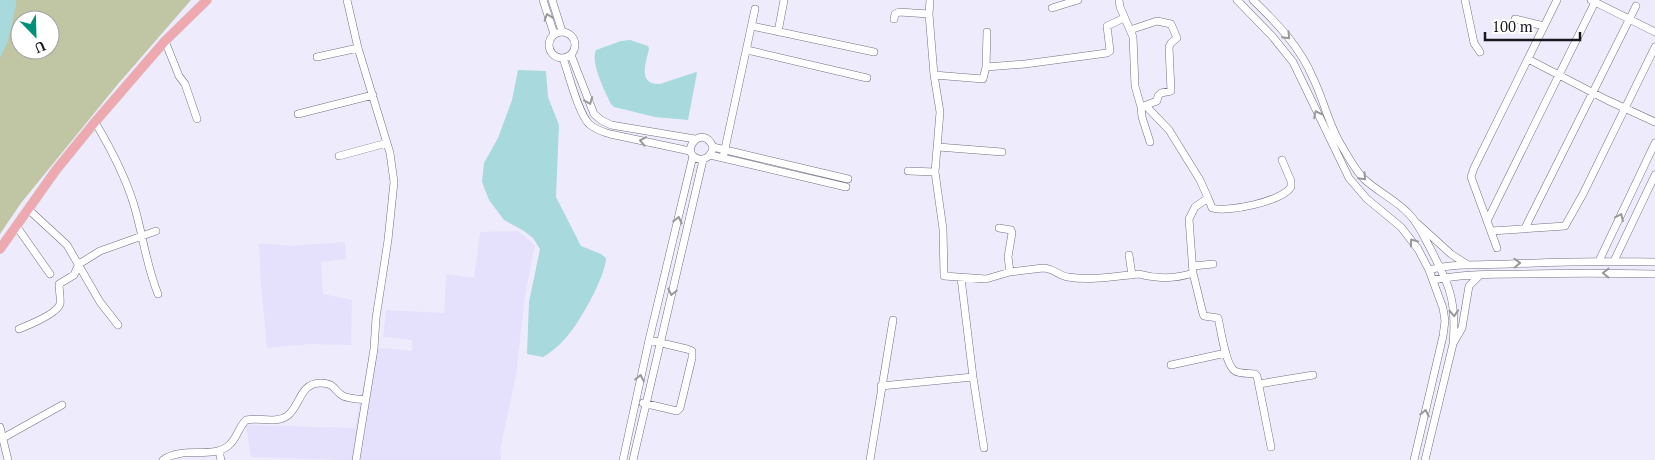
<svg xmlns="http://www.w3.org/2000/svg" width="1655" height="460" viewBox="0 0 1655 460" font-family="'PT Serif',serif">
<style>
.built{fill:#e5e1fd}
.green{fill:#c0c5a3;fill-rule:evenodd}
.water{fill:#a8d9dd}
.lines{fill:none;stroke-linecap:round;stroke-linejoin:round}
.minor-casing{stroke:#737082;stroke-width:8}
.major-casing{stroke:#d1d1d2;stroke-width:10}
.minor{stroke:#fff;stroke-width:7}
.major{stroke:#eea9b0;stroke-width:9}
.oneway{stroke:#98979a}
</style>
<rect width="100%" height="100%" fill="#eeecfc"/>
<path class="built" d="M518 231 535 245 525 296 516 375 500 451 501 460H342L251 457 246 425 355 428 371 347 412 351V340L383 337 386 310 444 313 446 274 474 278 480 232Z
M345 242 346 259 321 262 323 294 352 300 351 345 311 344 267 348 261 286 259 243 290 246Z"/>
<path class="green" d="M0 0H191L118 84 21 203 0 234ZM20 20H50V50H20Z"/>
<path class="water" d="M0 0H16V5L8 41 0 58Z
M630 40 648 46 649 49C646 63 637 85 660 84L696 72 697 73 688 120 655 117 614 107 611 104C605 92 590 62 596 50L621 41Z
M518 70 546 71 548 97 559 125 556 197 581 246 601 254 606 258C606 275 581 320 569 334 562 343 553 351 543 357L527 354 529 302 540 249 533 238 524 231 504 220 489 200 482 182 484 163 498 138 512 100Z"/>
<g class="lines">
<defs>
<path id="minor" d="M347 0 358 48 390 153 394 182 388 240 376 318 374 349 356 460
M543 0 554 34
M552 0 562 31
M930 0 929 14 934 75 940 112 935 172 943 229 944 276 986 279 1010 272 1043 268C1053 268 1059 276 1068 277 1091 281 1116 276 1139 274 1157 279 1175 279 1193 273L1189 219 1195 207 1208 198 1200 180 1169 130 1146 106
M1119 0 1120 7 1133 37 1135 86 1141 107 1142 117 1150 142
M1237 0 1272 36 1293 62 1349 178 1367 199 1401 227 1418 249 1429 270 1443 308 1445 321 1443 336 1414 460
M1253 0C1277 23 1300 47 1313 78 1324 100 1329 127 1343 148 1349 158 1355 170 1364 179 1378 192 1396 200 1409 214 1418 223 1423 235 1429 246 1449 284 1457 300 1453 344L1425 460
M1465 0 1474 43 1480 52
M1591 0 1655 32
M1052 8 1078 0
M894 19 895 14 899 12 929 14
M1515 19 1544 26
M752 26 874 52
M1130 30 1157 21 1171 24 1177 38 1171 43 1169 47 1171 91 1161 93 1158 96 1157 101 1141 107
M549 45a13 13 0 1 1 26 0a13 13 0 1 1-26 0Z
M778 32 784 0
M165 41 179 76 185 84 197 119
M747 50 867 78
M571 55 594 114 601 120 611 125 695 139
M317 57 358 48
M563 58C569 75 578 112 589 124 595 129 603 132 610 134L690 151
M1528 59 1607 100 1655 122
M986 67 1025 64 1107 53 1110 51 1107 26 1124 18
M934 75 983 79 986 67 987 32
M298 114 373 95
M95 122C111 149 125 175 134 205 143 235 146 265 158 294
M713 147C712 155 705 162 696 158 680 150 703 123 713 147L848 179
M938 147 1002 152
M710 155 846 187
M339 156 387 143
M723 158 755 9
M908 171 935 172
M1208 198 1212 208C1227 213 1283 201 1291 187V181L1282 160
M28 209 67 245 100 302 118 325
M1487 221 1595 2
M1418 224 1451 254 1468 265
M17 227 50 274
M999 228 1011 230 1012 233 1008 257 1010 272
M1525 228 1636 6
M1491 231 1565 226 1583 194 1655 47
M1497 248 1471 177 1474 168 1557 0
M1129 255 1132 275
M1599 261 1655 143
M1614 261 1655 175
M1193 266 1213 264
M1429 270C1454 263 1483 265 1509 264 1558 262 1606 261 1655 262
M1193 273 1203 314 1204 316 1218 318C1221 329 1225 365 1235 371 1240 374 1249 373 1255 374L1257 376 1271 447
M961 278 973 377 984 448
M1433 280C1462 274 1492 274 1521 274 1566 273 1610 273 1655 274
M19 329C29 325 57 314 60 304 61 299 59 291 59 284L74 275 79 264 100 251 156 231
M1454 342 1462 328 1469 286 1480 275
M1171 365 1226 353
M1259 384 1313 375
M881 386 973 377
M643 403 677 411 680 408 692 358V351L687 349 649 340
M0 427 8 460
M3 438 62 405
M219 451 221 460
M163 460C182 446 212 459 228 446 237 439 238 428 246 420 259 417 276 424 287 416 301 406 299 383 321 383 335 383 334 391 343 396 350 399 359 399 366 400
M623 460 649 340 693 156
M633 460 703 160
M870 460 893 320"/>
<path id="major" d="M0 249 56 170 95 122 165 41 207 0"/>
</defs>
<use href="#minor" class="minor-casing"/>
<use href="#major" class="major-casing"/>
<use href="#minor" class="minor"/>
<use href="#major" class="major"/>
</g>
<defs><path id="oneway-chevron" d="M-2-3.5L2.5 0L-2 3.5" fill="none" stroke-width="1.6" stroke-linecap="round" stroke-linejoin="round" transform="scale(1.25)"/></defs>
<g class="oneway">
<use href="#oneway-chevron" transform="translate(548 17) rotate(-108)"/>
<use href="#oneway-chevron" transform="translate(1287 36) rotate(47)"/>
<use href="#oneway-chevron" transform="translate(589 101) rotate(69)"/>
<use href="#oneway-chevron" transform="translate(1317 114) rotate(-116)"/>
<use href="#oneway-chevron" transform="translate(643 141) rotate(-169)"/>
<use href="#oneway-chevron" transform="translate(1363 177) rotate(46)"/>
<use href="#oneway-chevron" transform="translate(1620 217) rotate(-65)"/>
<use href="#oneway-chevron" transform="translate(678 220) rotate(-77)"/>
<use href="#oneway-chevron" transform="translate(1413 242) rotate(-126)"/>
<use href="#oneway-chevron" transform="translate(1517 263) rotate(-2)"/>
<use href="#oneway-chevron" transform="translate(1606 273) rotate(-179)"/>
<use href="#oneway-chevron" transform="translate(672 292) rotate(103)"/>
<use href="#oneway-chevron" transform="translate(1454 313) rotate(87)"/>
<use href="#oneway-chevron" transform="translate(640 378) rotate(-78)"/>
<use href="#oneway-chevron" transform="translate(1425 413) rotate(-77)"/>
</g>
<g transform="translate(35 35) rotate(157)"><circle r="24" fill="#ffffff" stroke="#a3a3a5"/>
<path d="M0-4L9 19L0 12L-9 19Z" fill="#00907a"/>
<text y="-8" font-size="14" font-weight="bold" text-anchor="middle" fill="#19181f">U</text>
</g>
<path d="M1485 32v8h95v-8" fill="none" stroke="#19181f" stroke-width="2.5"/>
<text x="1492" y="32" font-size="15" fill="#19181f" stroke="#ffffff" stroke-width="4" paint-order="stroke">100 m</text>
</svg>
